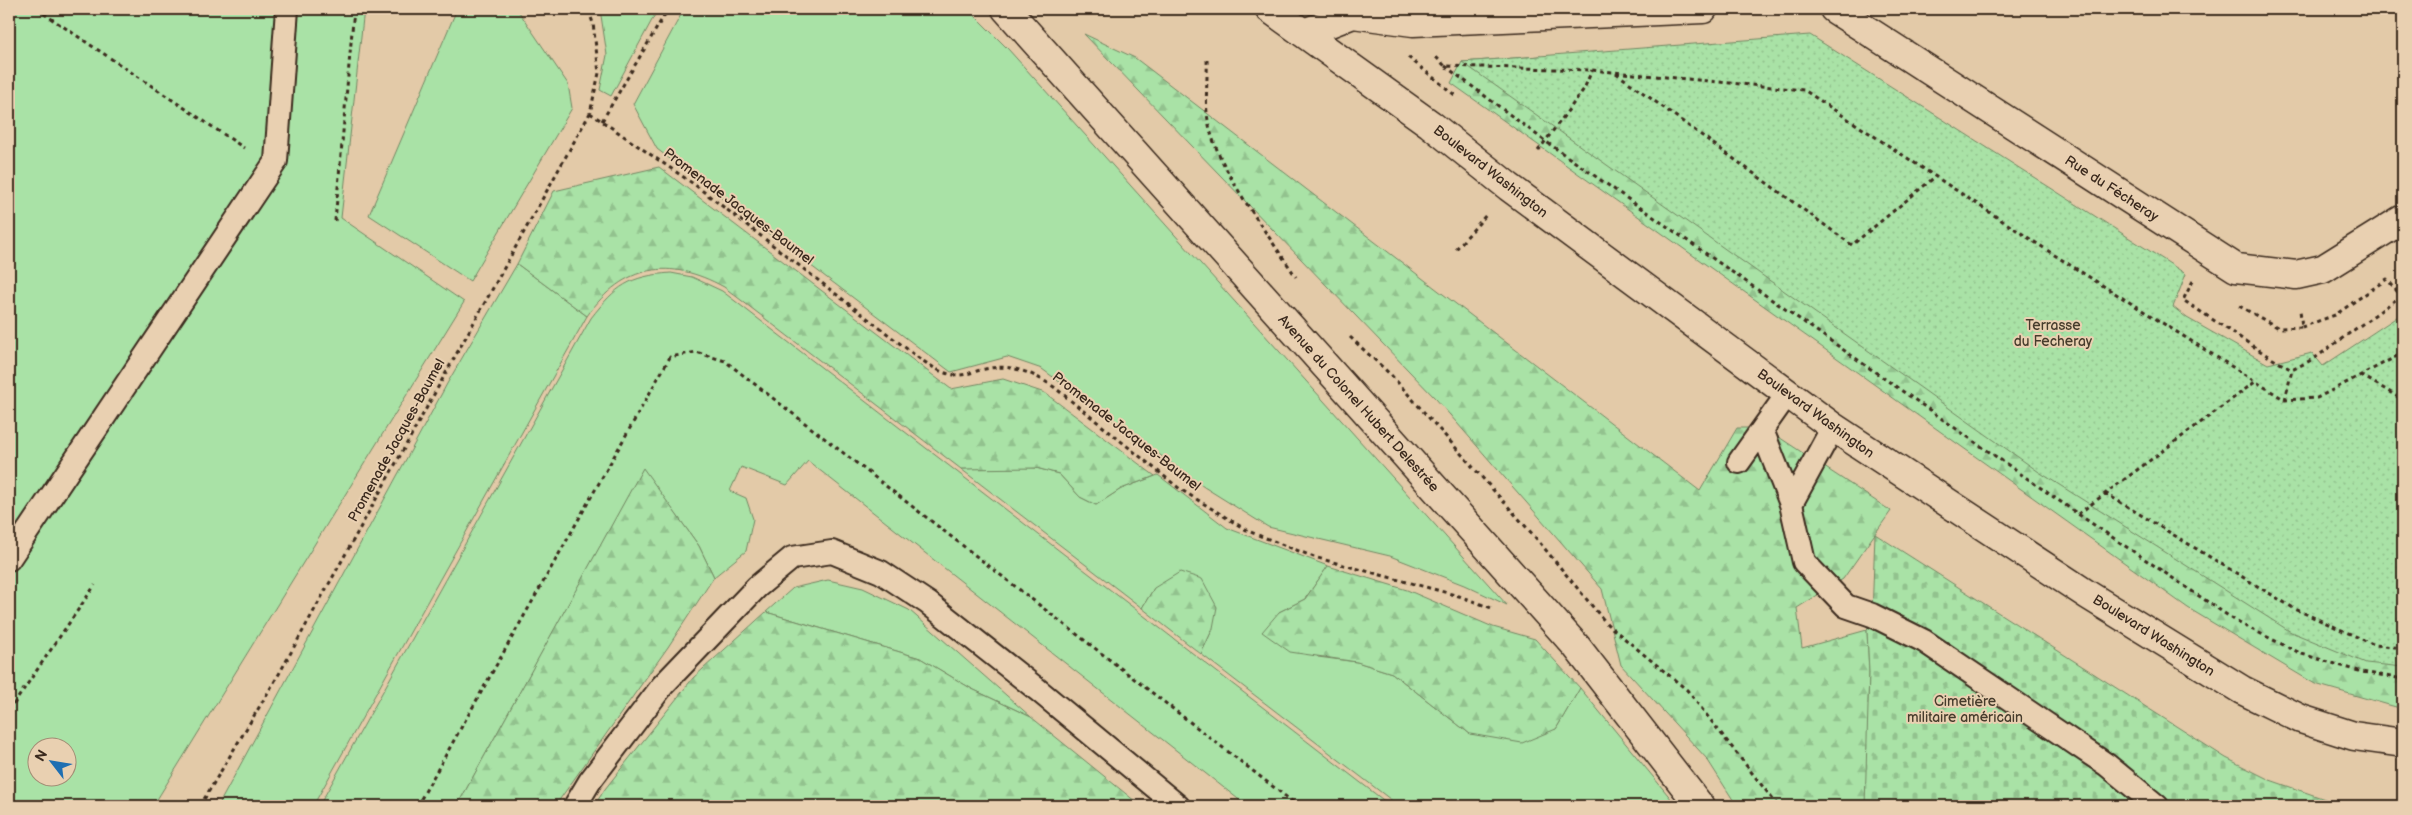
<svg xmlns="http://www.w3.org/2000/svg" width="2412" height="815" viewBox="0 0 2412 815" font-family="'Balsamiq Sans',sans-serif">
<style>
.grass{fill:#a9e2a6;stroke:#728662;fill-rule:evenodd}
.forest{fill:url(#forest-firs);stroke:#728662}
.cemetery{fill:url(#cemetery-stones);stroke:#728662}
.park{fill:url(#park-dots);stroke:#728662}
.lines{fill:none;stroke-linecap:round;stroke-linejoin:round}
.lane-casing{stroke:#3b2a1e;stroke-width:26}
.street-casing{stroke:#3b2a1e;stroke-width:31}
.secondary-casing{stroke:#3b2a1e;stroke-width:31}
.path{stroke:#3b2a1e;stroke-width:3;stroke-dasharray:4 4;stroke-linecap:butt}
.lane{stroke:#e9d0b1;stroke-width:22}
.street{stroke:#e9d0b1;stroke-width:28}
.secondary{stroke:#e9d0b1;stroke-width:28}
.labels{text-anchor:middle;stroke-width:4;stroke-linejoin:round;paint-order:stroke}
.street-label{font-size:14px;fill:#3b2a1e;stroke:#e9d0b1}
.park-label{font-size:14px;fill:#463c2c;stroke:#e9d0b1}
</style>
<defs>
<pattern id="forest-firs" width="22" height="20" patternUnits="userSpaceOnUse" patternTransform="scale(1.25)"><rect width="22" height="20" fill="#a9e2a6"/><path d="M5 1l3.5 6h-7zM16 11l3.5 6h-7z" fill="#92c28e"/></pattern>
<pattern id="cemetery-stones" width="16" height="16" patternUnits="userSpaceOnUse" patternTransform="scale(1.25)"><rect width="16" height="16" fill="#a9e2a6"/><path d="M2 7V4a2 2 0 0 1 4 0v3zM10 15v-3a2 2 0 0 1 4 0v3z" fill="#92c28e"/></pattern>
<pattern id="park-dots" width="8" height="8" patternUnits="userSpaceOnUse" patternTransform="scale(1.25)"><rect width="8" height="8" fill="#a9e2a6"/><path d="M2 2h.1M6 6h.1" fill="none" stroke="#92c28e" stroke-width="1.8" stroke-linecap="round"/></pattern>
</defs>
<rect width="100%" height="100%" fill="#e3caa8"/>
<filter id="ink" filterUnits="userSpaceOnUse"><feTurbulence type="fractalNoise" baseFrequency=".02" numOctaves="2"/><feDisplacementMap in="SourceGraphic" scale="10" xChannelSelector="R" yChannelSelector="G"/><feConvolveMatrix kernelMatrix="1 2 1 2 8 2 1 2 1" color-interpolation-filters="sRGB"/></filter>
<g filter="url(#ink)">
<path class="grass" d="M9 9H364L341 218 464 302 153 806H9ZM38 748H68V778H38Z
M457 9H517L568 84 572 108 470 281 369 215Z
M600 9H658L611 96 600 90 607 55Z
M684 9H968L1008 49 1507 605 1464 585 1390 556 1268 527 1204 487 1042 369 1007 357 951 372 657 149 633 104Z
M517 264 587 316 313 806H218L448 382Z
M671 273 692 277 722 291 1391 806H1247L808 461 787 485 741 467 730 491 746 498 753 519 746 551 714 577 699 546 643 469 457 806H319L591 318C616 286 629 276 671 273Z
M1005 467 1036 468 1059 474 1080 497 1096 505 1121 489 1158 475 1227 528 1328 566 1305 599 1279 612 1318 657 1357 662 1392 673 1470 734 1556 729 1580 688 1677 806H1399L1201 654 1213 628 1154 588 1142 608 961 469Z
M828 580 863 588 909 610 1031 717 972 689 920 658 766 612 793 588Z"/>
<path class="forest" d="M1084 34 1135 58 1700 491 1737 428H1765L1891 511 1843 579 1797 608 1802 648 1867 630 1869 673 1868 704 2015 806H1737L1707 759 1621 665 1602 589 1436 399Z
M1540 56 2403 468V709L2315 684 2188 608 1451 83 1462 62Z
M659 167 951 389 1003 379 1045 393 1155 476 1121 489 1096 505 1080 497 1059 474 1036 468 961 469 724 287C669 257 624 264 587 316L517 264 554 191Z
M643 468 699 546 714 577 668 647 555 806H457Z
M1328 566 1407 590 1493 627 1535 639 1580 688 1556 729 1522 743 1470 734 1392 673 1357 662 1290 652 1262 632 1279 612 1305 599Z
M1180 572 1202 579 1217 607 1213 628 1201 654 1142 608 1154 588Z
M766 612 920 658 972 689 1031 717 1141 806H594L605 789 693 678Z"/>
<path class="cemetery" d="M1875 534 2226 758 2270 780 2345 806H1865L1869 673 1867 630 1872 615Z"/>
<path class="park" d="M1810 35 2186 274 2173 307 2187 318 2268 364 2312 353 2323 366 2403 313V667L2366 663 2291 632 2039 472 1462 62Z"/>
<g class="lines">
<defs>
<path id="lane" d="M1833 427 1791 504 1804 562 1846 606 1872 615 1924 641 2107 765 2157 806
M1762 430 1791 504
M1739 462 1788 393
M9 559 276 161 287 9
M575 806 590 781 663 685 757 587 792 558 832 552 881 572 928 603 1038 690 1178 806"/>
<path id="street" d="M1006 9 1576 646 1700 806
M1834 9 2236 268 2296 275 2323 269 2403 219
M1304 33 1353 14 1413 22 1703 9"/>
<path id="secondary" d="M1270 9 1430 124 1509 187 1833 427 2088 595 2242 690 2301 719 2354 736 2403 743"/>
</defs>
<use href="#lane" class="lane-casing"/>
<use href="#street" class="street-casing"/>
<use href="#secondary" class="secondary-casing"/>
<path class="path" d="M37 9 244 148
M1408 57 1456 96
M1436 57 1445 66 1592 70 1804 90 2059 258 2285 400 2317 398 2403 353
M1207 60C1208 80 1204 105 1209 125 1218 170 1270 237 1296 277
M1445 66 1545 141 2078 514 2239 623 2302 654 2362 672 2403 679
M1616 73 1852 245 1936 176
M590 113 695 185 920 359C931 366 942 374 955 375 966 376 974 371 985 369 1011 363 1033 373 1054 387L1180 489 1248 531 1314 557 1459 596 1494 609
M602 121 668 9
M1538 151 1584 89 1592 70
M335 221 354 9
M1456 249 1487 214
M2193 281 2183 300 2271 358 2292 370
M2239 306 2279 328 2302 327 2300 310
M1350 337 1391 375 1535 537 1607 624 1687 690 1778 806
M2361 375 2403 400
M2285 400 2292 370 2315 358 2401 296 2387 279 2335 315 2302 327
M2105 493 2295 609 2375 645 2403 648
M2078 514 2255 382
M9 711 95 585
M200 806 279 674 590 113 599 73 593 23 588 9
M417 806 670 357 696 352 725 361 1298 806"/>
<use href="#lane" class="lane"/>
<use href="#street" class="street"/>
<use href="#secondary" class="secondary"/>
</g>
</g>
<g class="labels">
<g class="street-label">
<text transform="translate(1491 171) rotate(38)" y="5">Boulevard Washington</text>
<text transform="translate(2112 188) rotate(33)" y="5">Rue du Fécheray</text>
<text transform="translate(739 206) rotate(37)" y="5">Promenade Jacques-Baumel</text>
<text transform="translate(1359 403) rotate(48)" y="5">Avenue du Colonel Hubert Delestrée</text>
<text transform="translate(1816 413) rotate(36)" y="5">Boulevard Washington</text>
<text transform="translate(1127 431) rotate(38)" y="5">Promenade Jacques-Baumel</text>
<text transform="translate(396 440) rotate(-61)" y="5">Promenade Jacques-Baumel</text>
<text transform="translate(2154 635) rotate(32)" y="5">Boulevard Washington</text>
</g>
<g class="park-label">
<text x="2053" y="330">Terrasse<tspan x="2053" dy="16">du Fecheray</tspan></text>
<text x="1965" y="706">Cimetière<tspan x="1965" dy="16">militaire américain</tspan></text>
</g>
</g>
<rect width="2412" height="815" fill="none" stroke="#e9d0b1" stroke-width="30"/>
<rect x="15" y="15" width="2382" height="785" fill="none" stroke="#3b2a1e" stroke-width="2" filter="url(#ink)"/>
<g transform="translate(52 762) rotate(301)"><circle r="24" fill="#e9d0b1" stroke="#a38e76"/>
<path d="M0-4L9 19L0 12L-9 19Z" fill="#1f6fb2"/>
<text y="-8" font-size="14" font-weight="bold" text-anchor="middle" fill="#3b2a1e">N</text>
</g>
</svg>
